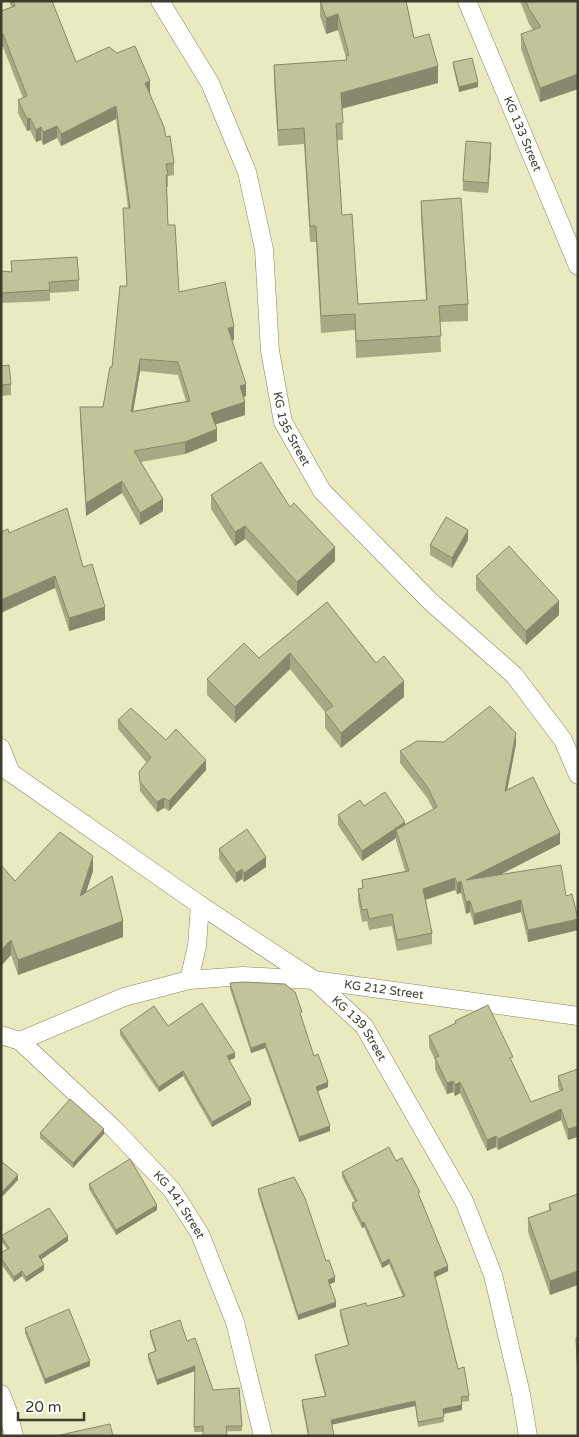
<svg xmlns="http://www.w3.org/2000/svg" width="579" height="1437" viewBox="0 0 579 1437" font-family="'Varela Round',sans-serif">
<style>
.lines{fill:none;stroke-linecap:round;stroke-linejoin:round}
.minor-casing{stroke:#86855f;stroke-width:19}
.minor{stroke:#fff;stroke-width:18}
.wall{fill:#a8a884;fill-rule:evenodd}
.shaded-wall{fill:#88886c}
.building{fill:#c3c39a;stroke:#88886c;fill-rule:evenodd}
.labels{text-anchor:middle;stroke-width:4;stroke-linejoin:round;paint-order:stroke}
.street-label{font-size:12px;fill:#3d3d2d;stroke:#fff}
</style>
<rect width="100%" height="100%" fill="#eaeac0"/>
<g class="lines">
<defs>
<g id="minor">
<path id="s1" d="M160 1 210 83 247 172 264 249 270 351 283 422 322 491 431 602 514 675 563 740 578 775"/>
<path id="s2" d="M467 1 578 266"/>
<path d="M1 748 10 771"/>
<path id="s3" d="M1 766 200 905 314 980 364 1026 464 1201 493 1275 521 1394 528 1436"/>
<path d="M189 980 197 946 200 905"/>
<path id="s4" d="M1 1035 20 1041 113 1128 172 1190 200 1234 235 1322 263 1436"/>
<path id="s5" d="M20 1041 124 997 189 980 243 976 314 980 578 1016"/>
<path d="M1 1394 8 1412 14 1436"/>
</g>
</defs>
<use href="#minor" class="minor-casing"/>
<use href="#minor" class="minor"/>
</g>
<path class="wall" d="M9 1H52L76 62 150 93 174 163V175L168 176V187H167L168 225 179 292 234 340H232L246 396 243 397 245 415 215 424 217 441 185 454 141 462 163 511 140 525 122 493 86 516 80 420V407H103L112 367 127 286 123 208H128L116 119 61 146 57 138 43 145 41 140 36 142 30 130 27 131 18 113V100L23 98 3 47 1 11 11 7ZM140 371 178 375 186 401 133 411Z
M320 1H406L414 38 438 83 342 108 343 140H337L342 215 358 304 426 300 421 218V201L468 304V321L440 322 441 352 356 358 355 330 321 333 316 242H310L304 144 278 146 274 82V65L346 60V58L338 30 326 34 320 16Z
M520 1H578V89L540 102 521 49V34L533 30 529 24Z
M453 62 478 87 459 92 453 67Z
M491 153 488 193 463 191V181Z
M11 261 79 280V291L50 293V301L1 303V271L11 272Z
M1 366 11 384V395L1 396Z
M211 495 290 507 335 561 297 596 245 539 235 546 211 509Z
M9 533 83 567 105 620 69 631 55 588Z
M468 540 452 568 430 555V545Z
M476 576 559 615 526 645 476 590Z
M327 602 404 697 341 748 325 728V712L290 669 235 723 207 695V679L259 658Z
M118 720 166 740 206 770 169 811 164 808 157 812 140 791 139 772 147 763 118 729Z
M444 742 516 744 507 790 560 844 500 875 566 896 578 930 528 942 521 912 474 925 470 912 466 914 461 893 457 894 455 890 426 900 432 933V944L397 951 392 926 369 930 367 921 362 922 358 900V889L362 888V880L405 871 396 841V838L362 861 338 825V815L364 806 405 824 433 809 428 799 400 763V751Z
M219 849 266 867 244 882 242 879 236 883 219 859Z
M93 871 86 892 123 937 18 975 11 955 1 966 15 881Z
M230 983 302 1017 301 1018 314 1056 328 1087 318 1091 330 1131 299 1142 265 1048 251 1053 230 989Z
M455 1021 513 1064 531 1102 560 1091 558 1086V1076L578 1069 568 1140 561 1120 498 1150 496 1147 487 1151 460 1093 455 1096 453 1092 447 1094 435 1069V1060L429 1047V1036L455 1024Z
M168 1026 235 1058 229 1060 251 1105 212 1127 183 1076 159 1092 120 1035V1030Z
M40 1133 104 1134 73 1168 40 1138Z
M396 1161 420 1197 448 1271 435 1277 458 1369 469 1396V1401L462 1402V1410L443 1414 444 1422 418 1427 415 1406 332 1424 334 1436H308L302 1406V1400L325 1396 315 1360V1355L348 1345 340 1315V1310L367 1306 403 1297 389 1264 382 1268 364 1227 362 1228 352 1208V1203L355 1202 342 1177V1172Z
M89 1184 157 1210 116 1235 89 1189Z
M258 1189 326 1261 335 1282 330 1284 336 1307 298 1320 258 1194Z
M578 1194 550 1295 528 1232V1218L549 1210V1204Z
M1 1236 68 1241 41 1259 44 1270 26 1282 22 1276 14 1282 1 1264V1253L7 1249 1 1241Z
M25 1328 90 1366 45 1384 25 1333Z
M150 1331 187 1341 213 1390 242 1426V1431L194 1432 195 1371 157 1385 148 1359V1354L155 1351 150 1336Z
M578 1337V1391L576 1338Z"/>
<path class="shaded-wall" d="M338 14V30L326 34V18Z
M3 34V47H1V35Z
M438 66V83L341 109V93Z
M578 74V89L540 102V88Z
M150 81V93L145 95V83Z
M478 82V87L459 92V87Z
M116 106V119L61 146V134Z
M30 118V130L27 131V119Z
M57 126V138L43 145V132Z
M41 127V140L36 142V130Z
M491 143V153L488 193V183Z
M234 327V340L228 341V328Z
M140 359V371L131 424V412Z
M246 384V396L240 399V386Z
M245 402V415L211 426V413Z
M217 429V441L185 454V442Z
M122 481V493L86 516V503Z
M163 499V511L140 525V513Z
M245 526V539L235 546V532Z
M468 530V540L452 568V558Z
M335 547V561L297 596V582Z
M55 576V588L1 613V600Z
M559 601V615L526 645V631Z
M105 607V620L69 631V618Z
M290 653V669L235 723V707Z
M404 681V697L341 748V733Z
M516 733V744L505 802V791Z
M206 760V770L169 811V801Z
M164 798V808L157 812V802Z
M405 822V832L396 830V838L362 861V851Z
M560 833V844L466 892V880Z
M93 856V871L80 911V896Z
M266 857V867L244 882V873Z
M242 869V879L236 883V873Z
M455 878V890L423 900V889Z
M461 881V893L457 894V883Z
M521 900V912L474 925V914Z
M470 901V912L466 914V902Z
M578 919V930L528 942V930Z
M123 921V937L18 975V960Z
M11 940V955L1 966V950Z
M265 1043V1048L251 1053V1048Z
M235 1053V1058L227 1061V1056Z
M183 1071V1076L159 1092V1087Z
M453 1081V1092L447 1094V1083Z
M328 1082V1087L316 1092V1087Z
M460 1082V1093L455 1096V1085Z
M251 1100V1105L212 1127V1122Z
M561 1109V1120L498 1150V1139Z
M330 1126V1131L299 1142V1137Z
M578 1126V1137L568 1140V1129Z
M104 1129V1134L73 1168V1163Z
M496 1136V1147L487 1151V1140Z
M18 1175V1180L1 1198V1193Z
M157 1205V1210L116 1235V1230Z
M364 1222V1227L362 1228V1223Z
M68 1236V1241L39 1261V1256Z
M389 1259V1264L382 1268V1263Z
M44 1265V1270L26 1282V1277Z
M448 1266V1271L434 1278V1272Z
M22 1271V1276L14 1282V1277Z
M578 1271V1285L550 1295V1281Z
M335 1277V1282L328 1285V1280Z
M336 1302V1307L298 1320V1315Z
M90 1361V1366L45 1384V1379Z
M195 1366V1371L157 1385V1380Z
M415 1401V1406L331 1425V1420Z
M462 1405V1410L443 1414V1409Z"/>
<path class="building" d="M13 1H52L76 62 109 47 117 53 135 46 150 81 145 83 164 127 166 137 170 136 174 163 166 164 168 175H166L168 225H175L179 292 225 282 234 327 228 328 246 384 240 386 245 402 211 413 217 429 185 442 134 451 163 499 140 513 122 481 86 503 80 407H103L110 367H112L120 286H127L123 208H130L116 106 61 134 57 126 43 132 41 127 36 130 30 118 27 119 18 100 27 96 3 34 1 35V11L15 6ZM140 359 178 362 190 401 131 412Z
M320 1H406L414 38 429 34 438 66 341 93 343 123 336 124 342 215 352 214 358 304 427 300 421 201 461 198 468 304 439 306 441 336 356 341 355 314 321 316 316 226H310L304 128 278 130 274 65 347 60 346 56 349 55 338 14 326 18Z
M526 1H578V74L540 88 521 34 541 27 529 9Z
M472 58 478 82 459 87 453 62Z
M466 141 491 143 488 183 463 181Z
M77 257 79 280 49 282 50 290 1 293V271L12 272 11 261Z
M9 365 11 384 1 385V366Z
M261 462 290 507 294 503 335 547 297 582 245 526 235 532 211 495Z
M67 508 83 567 92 564 105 607 69 618 55 576 1 600V532L8 529 9 533Z
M446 517 468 530 452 558 430 545Z
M509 546 559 601 526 631 476 576Z
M327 602 376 663 384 656 404 681 341 733 325 712 333 706 290 653 235 707 207 679 244 643 259 658Z
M490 706 516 733 505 791 533 777 560 833 466 880 561 865 566 896 572 894 578 919 528 930 521 900 474 914 470 901 466 902 461 881 457 883 455 878 423 889 432 933 397 940 392 914 369 919 367 909 362 910 358 889 363 888 362 880 409 871 396 830 437 807 428 788 400 751 417 741 444 742Z
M131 708 166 740 176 729 206 760 169 801 164 798 157 802 140 782 139 772 151 757 118 720Z
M385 792 405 822 362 851 338 815 360 800 364 806Z
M247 829 266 857 244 873 242 869 236 873 219 849Z
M60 832 93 856 80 896 112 876 123 921 18 960 11 940 1 950V865L15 881Z
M244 982 285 984 295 992 302 1012 300 1013 314 1056 318 1054 328 1082 316 1087 330 1126 299 1137 265 1043 251 1048 230 983Z
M202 1003 235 1053 227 1056 251 1100 212 1122 183 1071 159 1087 120 1030 154 1006 168 1026Z
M488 1005 513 1057 510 1058 531 1102 563 1090 558 1076 578 1069V1126L568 1129 561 1109 498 1139 496 1136 487 1140 460 1082 455 1085 453 1081 447 1083 435 1058 439 1056 429 1036 456 1023 455 1021Z
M70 1099 104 1129 73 1163 40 1133Z
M389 1147 396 1161 402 1158 420 1192 418 1193 448 1266 434 1272 458 1369 464 1367 469 1396 461 1397 462 1405 443 1409 444 1417 418 1422 415 1401 331 1420 334 1436H309L302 1400 326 1396 315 1355 349 1345 340 1310 366 1303 367 1306 405 1296 389 1259 382 1263 364 1222 362 1223 352 1203 357 1201 342 1172Z
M130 1159 157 1205 116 1230 89 1184Z
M1 1161 18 1175 1 1193Z
M294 1177 305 1198 326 1261 329 1260 335 1277 328 1280 336 1302 298 1315 258 1189Z
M578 1194V1271L550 1281 528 1218 551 1210 549 1204Z
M49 1208 68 1236 39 1256 44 1265 26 1277 22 1271 14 1277 1 1258V1253L9 1248 1 1236Z
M69 1309 90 1361 45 1379 25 1328Z
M180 1320 187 1341 195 1338 213 1390 239 1388 242 1426H226L227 1436H203V1426L194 1427 195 1366 157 1380 148 1354 156 1351 150 1331Z
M578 1337V1377L576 1338Z
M110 1424 113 1436H60V1435Z"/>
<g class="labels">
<g class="street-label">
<text dy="4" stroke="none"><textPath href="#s2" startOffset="144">KG 133 Street</textPath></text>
<text dy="4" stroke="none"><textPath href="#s1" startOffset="455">KG 135 Street</textPath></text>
<text dy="4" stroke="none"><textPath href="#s5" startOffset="376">KG 212 Street</textPath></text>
<text dy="4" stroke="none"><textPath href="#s3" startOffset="446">KG 139 Street</textPath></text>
<text dy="4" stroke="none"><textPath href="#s4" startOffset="249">KG 141 Street</textPath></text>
</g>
</g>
<rect width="579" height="1437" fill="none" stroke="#3d3d2d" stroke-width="5"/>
<path d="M18 1412v8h66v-8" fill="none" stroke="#3d3d2d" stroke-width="2.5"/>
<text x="25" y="1412" font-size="15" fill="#3d3d2d" stroke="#ffffff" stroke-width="4" paint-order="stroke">20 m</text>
</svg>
